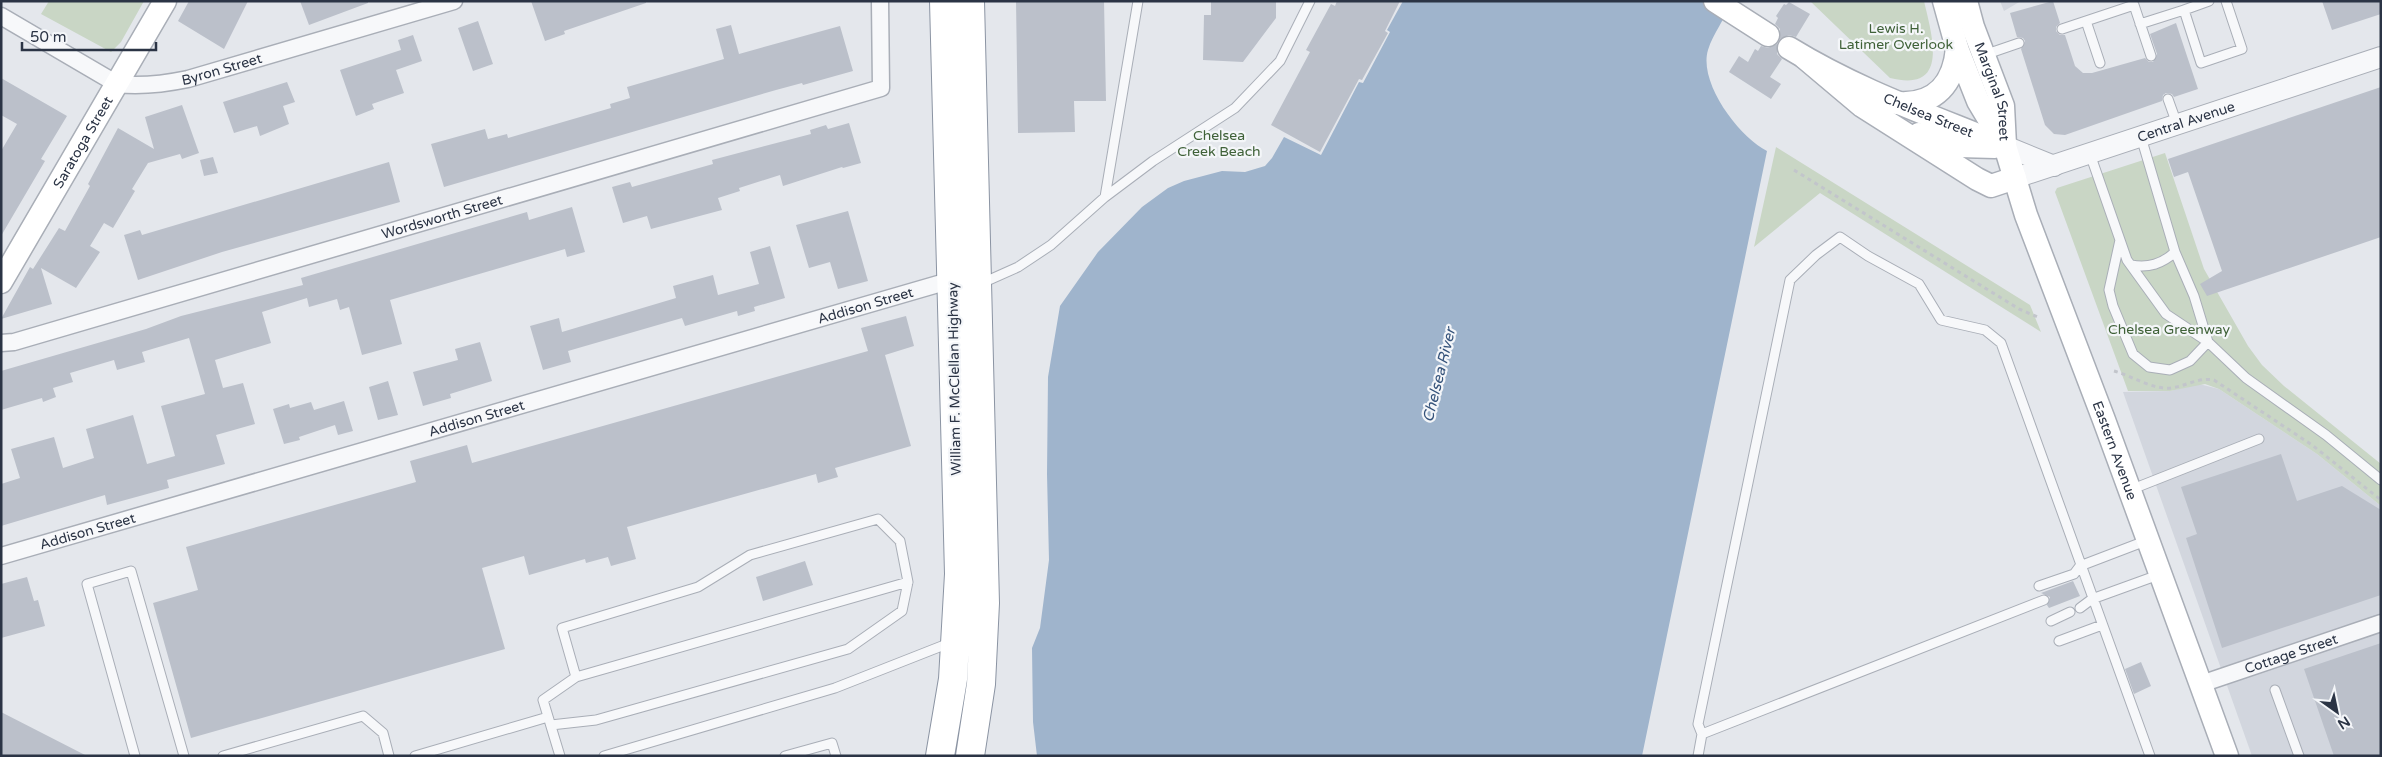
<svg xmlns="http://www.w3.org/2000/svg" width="2382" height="757" viewBox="0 0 2382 757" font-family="'Varela Round',sans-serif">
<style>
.built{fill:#d2d6de}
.green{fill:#c9d6c5}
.water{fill:#9fb4cc}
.building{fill:#bbc0ca}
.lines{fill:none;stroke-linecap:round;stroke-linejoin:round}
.service-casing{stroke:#a9aeb7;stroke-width:11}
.minor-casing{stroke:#a9aeb7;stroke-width:19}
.tertiary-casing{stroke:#a9aeb7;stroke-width:22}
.secondary-casing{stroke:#a9aeb7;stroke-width:25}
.trunk-casing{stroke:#8b94a3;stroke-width:30}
.path{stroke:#c2c5cb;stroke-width:3;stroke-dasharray:4 4;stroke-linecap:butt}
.service{stroke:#f7f8fa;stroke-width:9}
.minor{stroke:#f7f8fa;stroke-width:16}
.tertiary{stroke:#f7f8fa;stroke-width:20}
.secondary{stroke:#fff;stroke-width:22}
.trunk{stroke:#fff;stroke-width:28}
.labels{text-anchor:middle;stroke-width:4.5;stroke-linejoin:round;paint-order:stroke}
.park-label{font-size:14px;fill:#3f6138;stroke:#f4f6f9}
.street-label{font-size:14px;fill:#2b3445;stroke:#f4f6f9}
.water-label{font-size:15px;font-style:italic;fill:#34527a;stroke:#f4f6f9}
</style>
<rect width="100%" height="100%" fill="#e4e7ec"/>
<path class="built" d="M2000 1H2021L2004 11Z
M2199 384 2219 389 2317 454 2381 506V756H2252L2123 392 2170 391Z"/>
<path class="green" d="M49 1H144L121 42 111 52 41 14Z
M1810 1H1924C1932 36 1950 93 1890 78Z
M1776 147 2030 305 2041 332 1820 193 1754 247Z
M2165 153 2204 269 2248 346 2262 365 2284 386 2381 464V506L2317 454 2219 389 2205 384 2170 391H2128L2055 192 2057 188Z"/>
<path class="water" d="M1403 1H1730C1726 19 1713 33 1708 50 1698 83 1740 138 1767 151L1642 756H1037L1033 722 1032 648 1040 628 1049 560 1047 474 1048 377 1060 306 1098 252 1142 207 1168 188 1184 181 1222 171 1245 172 1265 166 1272 158 1284 137 1321 155 1359 82 1363 83 1390 32 1387 30Z"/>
<path class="building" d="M189 1H248L224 49 178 21Z
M300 1H368V3L309 25Z
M531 1H646V3L564 31 565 34 545 41Z
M1016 1H1104L1106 101H1074L1075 132 1018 133Z
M1211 1H1276V18L1243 62 1203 60 1204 15H1211Z
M1337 1H1400L1385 31 1388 33 1362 80 1359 79 1320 152 1271 125 1310 52 1306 50 1331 4 1335 6Z
M2053 1 2060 23 2056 27V31L2060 35H2065L2075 66 2083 73H2092L2145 58 2149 62H2153L2157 54 2150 34 2176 23 2198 89 2174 97 2172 94 2166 93 2163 95 2162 101 2065 135 2054 134 2045 125 2021 49 2025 41 2023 38 2017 37 2010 13Z
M2322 1H2381V14L2332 30Z
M1789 2 1810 14 1796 37 1789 35 1780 39V29L1775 24 1778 18 1776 16 1784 4 1786 5Z
M478 21 493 64 473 71 458 28Z
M731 25 739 54 840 26 853 71 803 85 802 83 776 90 444 187 431 144 485 129 488 139 507 134 508 138 611 108 610 104 630 98 627 87 724 59 716 29Z
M413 35 422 61 396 70 404 93 372 104 374 109 356 116 340 70 401 50 398 40Z
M1777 44V54L1782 59 1770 77 1781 84 1771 99 1729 72 1739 56 1748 62 1755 49 1758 51 1761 46 1768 48Z
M1 78 67 116 41 159 45 161 1 236V151L17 124 1 115Z
M287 82 295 102 283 106 289 124 260 136 257 126 234 133 223 102Z
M2381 87V237L2207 296 2200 284 2222 271 2188 172 2174 177 2168 159Z
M182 105 199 153 182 159 180 154 148 163 132 189 135 191 113 228 104 223 90 246 100 252 76 288 41 268 52 304 1 319 30 267 33 269 59 228 65 231 90 186 88 184 118 128 154 149 145 117Z
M849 123 861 163 843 168 842 167 783 186 780 175 739 188 740 191 718 198 722 210 651 229 647 216 623 223 612 187 630 182 632 187 713 164 712 160 811 134 810 130 826 125 828 129Z
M213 157 218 173 204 176 200 160Z
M389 162 400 202 222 252 138 280 124 235 140 230 142 235Z
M572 207 585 252 567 257 565 249 390 300 402 344 362 355 349 307 340 310 337 299 309 307 307 298 262 312 271 343 215 360 223 388 243 383 255 424 216 435 225 464 167 480 169 488 107 505 105 495 1 526V484L20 478 11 449 54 437 63 468 94 458 86 429 133 415 147 464 175 456 161 406 205 394 189 338 142 352 145 362 117 370 114 360 70 373 73 382 53 388 56 397 43 402 42 398 1 410V371L146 329 181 316 303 285 301 278 527 212 529 220Z
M848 211 868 281 838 289 830 262 809 268 796 225Z
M770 246 785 298 754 307 755 311 738 316 737 311 685 326 682 318 568 351 571 362 543 370 530 326 559 318 562 332 676 298 673 286 713 275 718 295 759 284 750 252Z
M906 316 914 346 885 355 911 446 835 468 838 477 818 483 816 474 627 527 636 559 611 566 608 557 586 563 585 559 529 575 524 556 482 568 505 649 191 738 153 603 198 590 186 547 416 482 410 461 467 445 472 463 868 351 861 328Z
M480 342 492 381 450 394 451 398 423 406 413 372 458 360 455 349Z
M388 381 398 415 378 420 369 387Z
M344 401 353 431 338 435 335 425 299 437 300 440 284 444 273 409 289 404 290 408 311 402 314 410Z
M2281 454 2297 501 2342 486 2381 510V595L2222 648 2186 538 2197 534 2181 487Z
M805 561 813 585 763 601 756 577Z
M27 577 34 601 38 600 45 626 1 638V584Z
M2073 581 2080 596 2049 608 2047 605 2050 597 2041 593Z
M2381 643V756H2334L2304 669Z
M2141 662 2151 686 2134 694 2125 669Z
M1 712 87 756H1Z"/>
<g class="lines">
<defs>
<path id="service" d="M2209 1 2184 10 2201 63 2242 49 2226 1
M2086 21 2100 63
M2140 24 2184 10
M2062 29 2134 5 2151 56
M1984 55 2019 43
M2168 99 2177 124
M2141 137 2175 252 2194 296 2208 342
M2090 154 2127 260 2166 314 2208 342 2246 378 2326 435 2381 480
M1105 197 1153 161 1235 108 1280 61 1310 1
M2120 240 2109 290 2113 306 2133 354 2149 367 2170 370 2190 361 2208 342
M2131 265C2149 268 2162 264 2175 252
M980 284 1018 267 1051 245 1105 197 1138 1
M2130 490 2259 439
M2039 586 2074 574 2080 566 2148 540
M2044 600 1702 734 1698 724 1790 280 1816 255 1840 237 1868 256 1919 284 1941 320 1985 330 2001 343 2150 756
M2080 608 2092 599 2161 574
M2051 621 2070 612
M2059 641 2102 625
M2275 690 2299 756
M551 725 596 720 848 649 902 611 908 582
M135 756 87 584 131 571 184 756
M223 756 363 716 383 733 389 756
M415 756 548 717
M560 756 543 700 576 677 908 582 900 541 878 519 750 555 698 587 562 628 576 677
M604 756 835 688 952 642
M785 756 832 743 836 756
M1698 756 1702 734"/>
<g id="minor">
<path id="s1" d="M1 16 117 84C142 87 164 84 188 79L454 1"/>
<path id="s2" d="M1 343 14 342 881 88 880 1"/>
<path id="s3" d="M1 556 952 280"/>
<path id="s4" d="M2201 684 2381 623"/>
</g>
<g id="tertiary">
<path d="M2005 146 2054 166"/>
<path id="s5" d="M2015 178 2381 57"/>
</g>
<g id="secondary">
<path d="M1715 1 1768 35"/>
<path id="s6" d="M1944 1 1957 48 1978 101 2005 146 2026 215 2104 420 2227 756"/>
<path id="s7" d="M1966 1 1973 27 2003 106 2005 145"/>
<path id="s8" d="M1789 48C1859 91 1930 115 2005 146"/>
<path d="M1805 58 1862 106 1977 179 1991 186 2015 178"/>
<path d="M1897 103C1936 106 1954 83 1957 48"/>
<path d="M1919 134 1959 146 1995 147"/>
<path id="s9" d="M1 282 165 1"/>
</g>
<path id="trunk" d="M970 1 985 603 981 684 970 756
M940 756 953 679 959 574 944 1"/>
</defs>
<use href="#service" class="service-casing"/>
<use href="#minor" class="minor-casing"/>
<use href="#tertiary" class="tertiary-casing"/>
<use href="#secondary" class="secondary-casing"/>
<use href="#trunk" class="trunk-casing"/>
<path class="path" d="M1794 170 2019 309 2040 318
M2114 371C2132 376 2153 390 2171 388 2186 386 2199 377 2214 380L2312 445 2381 500"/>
<use href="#service" class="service"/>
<use href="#minor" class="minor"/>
<use href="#tertiary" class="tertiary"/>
<use href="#secondary" class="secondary"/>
<use href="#trunk" class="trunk"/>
</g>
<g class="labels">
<g class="park-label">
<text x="1896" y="33">Lewis H.<tspan x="1896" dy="16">Latimer Overlook</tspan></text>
<text x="1219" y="140">Chelsea<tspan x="1219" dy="16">Creek Beach</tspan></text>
<text x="2169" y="334">Chelsea Greenway</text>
</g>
<g class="street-label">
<text dy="5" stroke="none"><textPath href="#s1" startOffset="241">Byron Street</textPath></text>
<text dy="5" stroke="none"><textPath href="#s7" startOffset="95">Marginal Street</textPath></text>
<text dy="5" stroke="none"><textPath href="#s8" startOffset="155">Chelsea Street</textPath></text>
<text dy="5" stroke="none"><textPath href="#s5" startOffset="180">Central Avenue</textPath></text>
<text dy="5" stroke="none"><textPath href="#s9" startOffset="162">Saratoga Street</textPath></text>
<text dy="5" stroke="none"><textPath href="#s2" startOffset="459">Wordsworth Street</textPath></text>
<text dy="5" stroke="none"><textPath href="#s3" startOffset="900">Addison Street</textPath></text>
<text transform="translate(954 379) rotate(-91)" y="5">William F. McClellan Highway</text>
<text dy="5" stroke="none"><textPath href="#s3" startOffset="495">Addison Street</textPath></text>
<text dy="5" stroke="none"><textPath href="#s6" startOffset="482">Eastern Avenue</textPath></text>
<text dy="5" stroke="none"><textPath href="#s3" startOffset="90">Addison Street</textPath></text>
<text dy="5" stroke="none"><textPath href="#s4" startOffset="95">Cottage Street</textPath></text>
</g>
<g class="water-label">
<text transform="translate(1439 375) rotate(-76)" y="5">Chelsea River</text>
</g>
</g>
<rect width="2382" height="757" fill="none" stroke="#2b3445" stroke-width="5"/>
<g transform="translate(2337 712) rotate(147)" stroke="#f4f6f9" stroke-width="4" paint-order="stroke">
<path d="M0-4L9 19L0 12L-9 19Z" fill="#2b3445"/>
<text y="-8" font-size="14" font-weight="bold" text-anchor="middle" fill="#2b3445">N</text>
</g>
<path d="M22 42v8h134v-8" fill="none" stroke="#2b3445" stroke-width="2.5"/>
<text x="30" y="42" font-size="15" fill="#2b3445" stroke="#f4f6f9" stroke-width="4" paint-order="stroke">50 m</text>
</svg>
